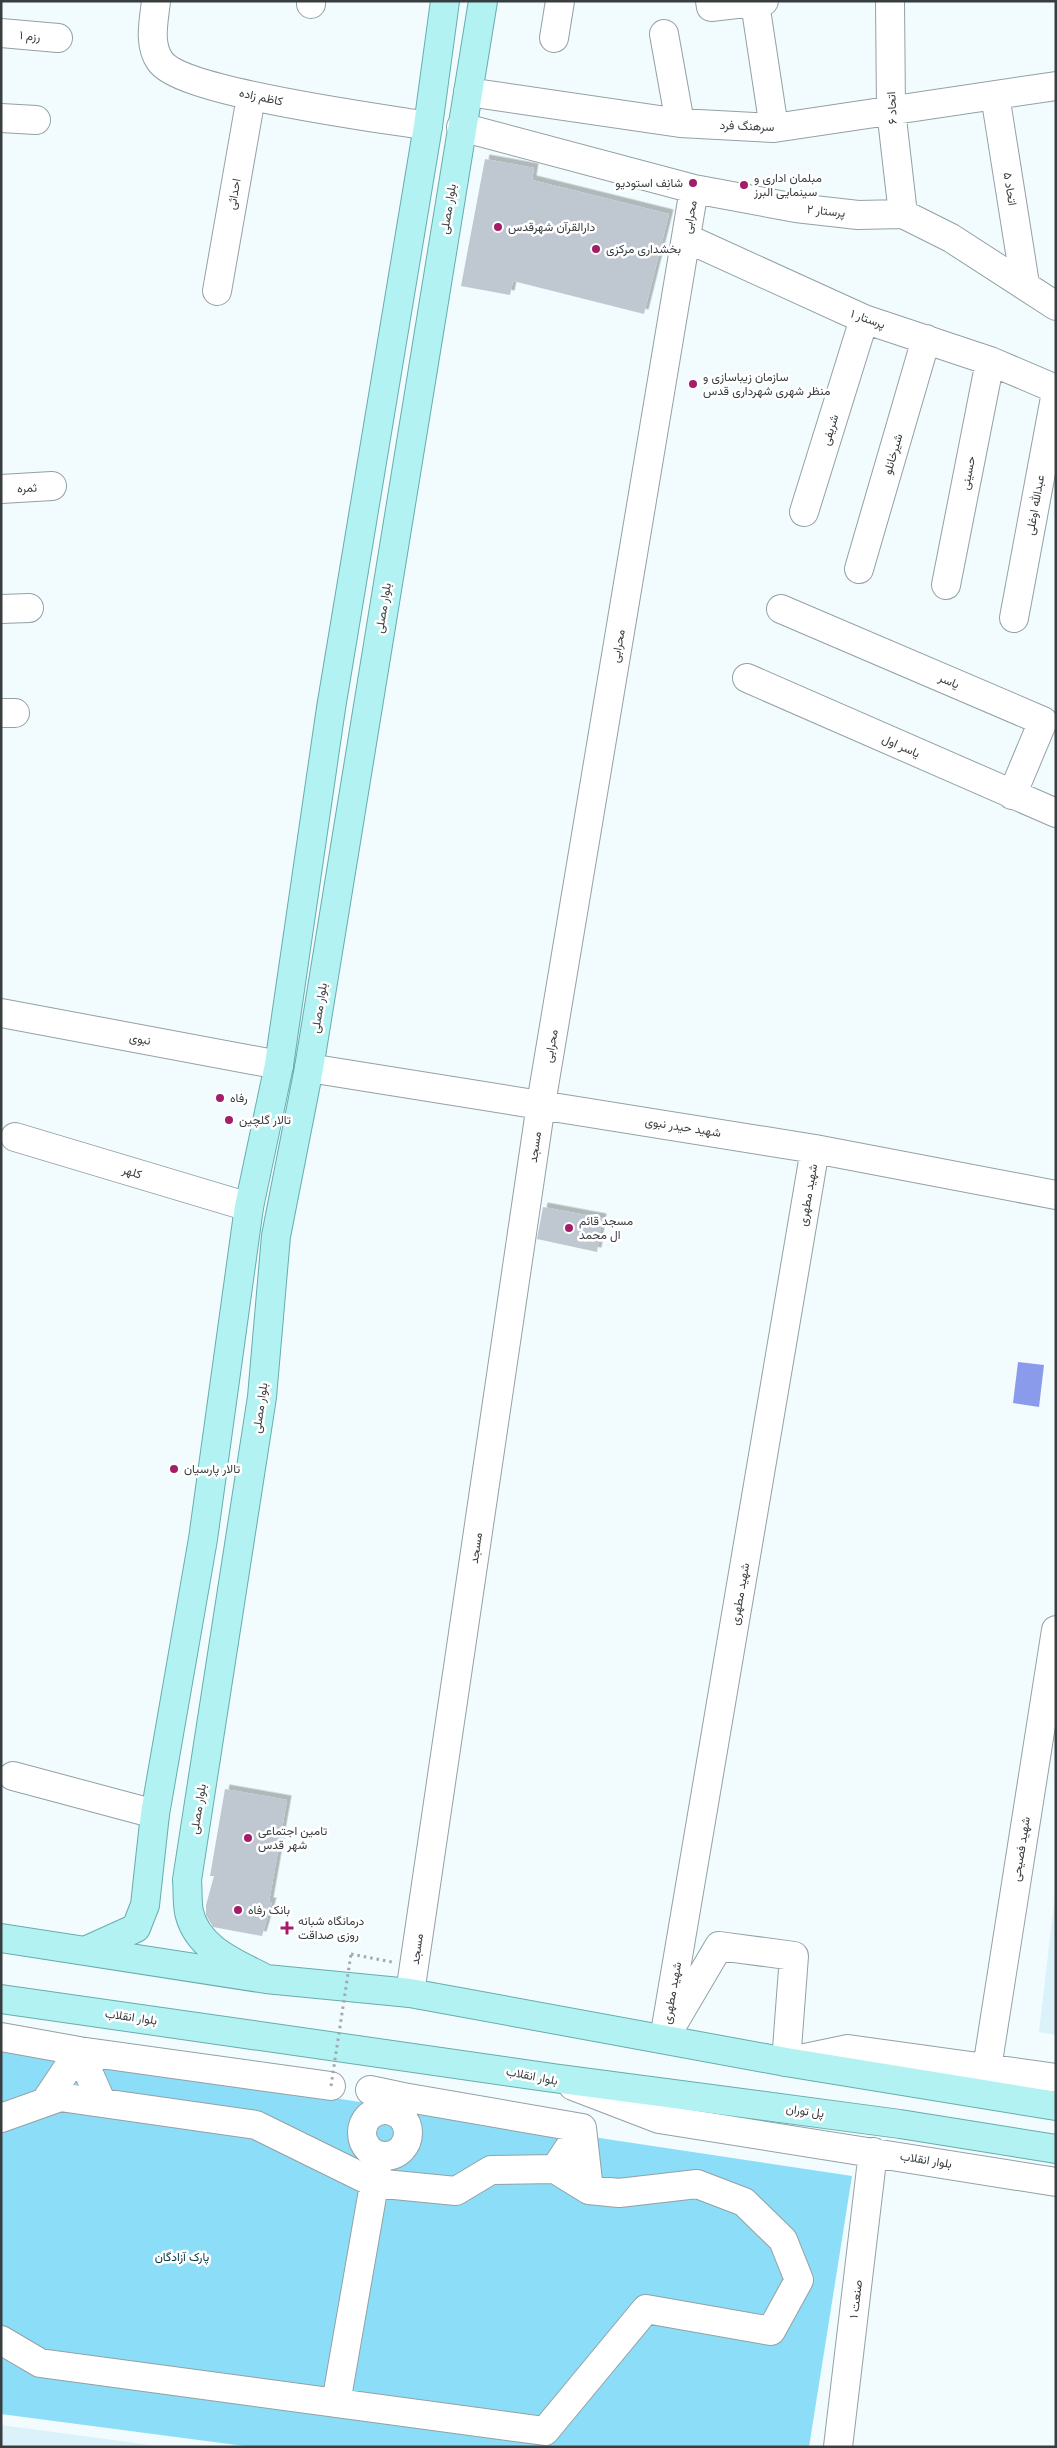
<svg xmlns="http://www.w3.org/2000/svg" width="1057" height="2448" viewBox="0 0 1057 2448" font-family="Mulish,Vazirmatn,sans-serif">
<style>
.built{fill:#dbf2fa}
.green{fill:#8bddf8}
.water{fill:#8b9beb}
.building{fill:#bfc8d1;filter:url(#shadow)}
.lines{fill:none;stroke-linecap:round;stroke-linejoin:round}
.minor-casing{stroke:#93a1a5;stroke-width:30}
.major-casing{stroke:#66adae;stroke-width:30}
.path{stroke:#a2a9ac;stroke-width:3;stroke-dasharray:2.5 4;stroke-linecap:butt}
.minor{stroke:#fff;stroke-width:28}
.major{stroke:#b2f2f2;stroke-width:28}
.path-bridge{stroke:#a2a9ac;stroke-width:3;stroke-dasharray:2.5 4;stroke-linecap:butt}
.poi-dot{fill:#a41d68;stroke:#fff;stroke-width:2}
.labels{text-anchor:middle;stroke-width:5;stroke-linejoin:round;paint-order:stroke}
.street-label{font-size:12px;fill:#383d3f;stroke:#fff}
.poi-label{font-size:12px;fill:#383d3f;stroke:#fff;text-anchor:start}
.park-label{font-size:12px;fill:#003746;stroke:#fff}
</style>
<defs>
<filter id="shadow"><feDropShadow dx="4.5" dy="-4.5" stdDeviation="0" flood-color="#0004"/></filter>
</defs>
<rect width="100%" height="100%" fill="#f2fbfe"/>
<path class="built" d="M1056 1887V2035L1039 2032Z
M1 2425 165 2447H1Z"/>
<path class="green" d="M1 2048 852 2176 809 2447H252L1 2414Z"/>
<path class="water" d="M1018 1362 1044 1365 1039 1407 1013 1403Z"/>
<path class="building" d="M485 159 534 168 532 180 669 214 644 314 513 281 510 295 461 286Z
M543 1207 602 1218 597 1252 537 1239Z
M225 1789 287 1800 269 1902H272L262 1936 213 1927 206 1915V1905L214 1876H210Z"/>
<g class="lines">
<defs>
<path id="minor" d="M156 1C154 20 148 44 160 61 182 93 381 118 428 126
M710 1 711 7 764 1
M890 1 891 110 903 214
M755 3 774 128
M311 4V1
M1 33 58 38
M664 34 680 123
M554 38 560 1
M468 92 680 123 774 128 1056 86
M995 95 1025 284
M1 118 36 120
M461 127 694 189 796 208 858 215 903 214 951 238 1056 306
M686 238 864 319 990 361 1056 389
M217 291 251 97
M1 489 52 486
M804 512 864 319
M859 569 926 339
M946 585 990 361
M1 609 29 608
M781 609 1043 721 1012 795
M1014 618 1056 392
M747 678 1056 813
M1 713H15
M1 1013 279 1065
M309 1068 815 1149 1056 1195
M15 1137 249 1207
M13 1776 155 1814
M410 1993 541 1104 694 189
M673 2024 719 1946 794 1956 786 2062 848 2049 1056 2078
M1 2037 79 2051 331 2086
M664 2039 815 1149
M79 2051 102 2103
M987 2068 1056 1630
M573 2086 659 2119 1056 2182
M370 2090 403 2097 401 2106
M45 2102 79 2051
M362 2133a23 23 0 1 1 46 0a23 23 0 1 1-46 0Z
M1 2118 60 2097 256 2125 374 2183 456 2191 491 2170 555 2169
M582 2128 589 2190
M1 2340 40 2363 545 2431 646 2309 771 2331 799 2280 783 2240 744 2202 697 2184 619 2193 589 2190 555 2169 582 2128 403 2097
M336 2403 379 2156
M838 2447 873 2152"/>
<path id="major" d="M1 1938 266 1979 410 1993 786 2062 1056 2106
M85 1951 136 1928 145 1905 155 1814 203 1539 249 1207 279 1065 331 708 428 126 445 1
M266 1979C236 1963 197 1949 189 1912 187 1902 188 1891 187 1880L262 1397 276 1236 309 1068 483 1
M1 1999 553 2078 900 2124 1056 2149"/>
</defs>
<use href="#minor" class="minor-casing"/>
<use href="#major" class="major-casing"/>
<path class="path" d="M351 1954 392 1962"/>
<use href="#minor" class="minor"/>
<use href="#major" class="major"/>
<path class="path-bridge" d="M331 2086 351 1954"/>
</g>
<g class="poi-dot">
<circle cx="693" cy="183" r="5"/>
<circle cx="744" cy="185" r="5"/>
<circle cx="498" cy="227" r="5"/>
<circle cx="596" cy="249" r="5"/>
<circle cx="693" cy="384" r="5"/>
<circle cx="220" cy="1098" r="5"/>
<circle cx="229" cy="1120" r="5"/>
<circle cx="569" cy="1228" r="5"/>
<circle cx="174" cy="1469" r="5"/>
<circle cx="248" cy="1838" r="5"/>
<circle cx="238" cy="1910" r="5"/>
<path d="M284.5 1920.5h5v5h5v5h-5v5h-5v-5h-5v-5h5z"/>
</g>
<g class="labels">
<g class="street-label">
<text transform="translate(30 36) rotate(5)" y="4">رزم ۱</text>
<text transform="translate(261 97) rotate(12)" y="4">کاظم زاده</text>
<text transform="translate(892 108) rotate(-93)" y="4">اتحاد ۶</text>
<text transform="translate(747 126) rotate(2)" y="4">سرهنگ فرد</text>
<text transform="translate(1010 189) rotate(81)" y="4">اتحاد ۵</text>
<text transform="translate(234 194) rotate(-80)" y="4">احداثی</text>
<text transform="translate(448 209) rotate(-81)" y="4">بلوار مصلی</text>
<text transform="translate(826 211) rotate(6)" y="4">پرستار ۲</text>
<text transform="translate(690 217) rotate(-80)" y="4">محرابی</text>
<text transform="translate(868 319) rotate(20)" y="4">پرستار ۱</text>
<text transform="translate(830 430) rotate(-73)" y="4">شریفی</text>
<text transform="translate(893 454) rotate(-74)" y="4">شیرخانلو</text>
<text transform="translate(968 473) rotate(-79)" y="4">حسینی</text>
<text transform="translate(27 488) rotate(-3)" y="4">ثمره</text>
<text transform="translate(1035 505) rotate(-80)" y="4">عبدالله اوغلی</text>
<text transform="translate(383 608) rotate(-81)" y="4">بلوار مصلی</text>
<text transform="translate(618 646) rotate(-80)" y="4">محرابی</text>
<text transform="translate(949 681) rotate(23)" y="4">یاسر</text>
<text transform="translate(901 746) rotate(24)" y="4">یاسر اول</text>
<text transform="translate(319 1008) rotate(-81)" y="4">بلوار مصلی</text>
<text transform="translate(140 1039) rotate(11)" y="4">نبوی</text>
<text transform="translate(551 1046) rotate(-80)" y="4">محرابی</text>
<text transform="translate(683 1127) rotate(9)" y="4">شهید حیدر نبوی</text>
<text transform="translate(535 1147) rotate(-82)" y="4">مسجد</text>
<text transform="translate(132 1172) rotate(17)" y="4">کلهر</text>
<text transform="translate(808 1195) rotate(-80)" y="4">شهید مطهری</text>
<text transform="translate(260 1408) rotate(-82)" y="4">بلوار مصلی</text>
<text transform="translate(476 1548) rotate(-82)" y="4">مسجد</text>
<text transform="translate(740 1594) rotate(-80)" y="4">شهید مطهری</text>
<text transform="translate(198 1809) rotate(-81)" y="4">بلوار مصلی</text>
<text transform="translate(1021 1849) rotate(-81)" y="4">شهید فصیحی</text>
<text transform="translate(417 1949) rotate(-82)" y="4">مسجد</text>
<text transform="translate(672 1993) rotate(-80)" y="4">شهید مطهری</text>
<text transform="translate(131 2017) rotate(8)" y="4">بلوار انقلاب</text>
<text transform="translate(532 2076) rotate(11)" y="4">بلوار انقلاب</text>
<text transform="translate(805 2111) rotate(7)" y="4">پل توران</text>
<text transform="translate(926 2160) rotate(9)" y="4">بلوار انقلاب</text>
<text transform="translate(856 2299) rotate(-83)" y="4">صنعت ۱</text>
</g>
<g class="poi-label">
<text x="754" y="182">مبلمان اداری و<tspan x="754" dy="14">سینمایی البرز</tspan></text>
<text x="683" y="187" text-anchor="end">شانِف استودیو</text>
<text x="508" y="231">دارالقرآن شهرقدس</text>
<text x="606" y="253">بخشداری مرکزی</text>
<text x="703" y="381">سازمان زیباسازی و<tspan x="703" dy="14">منظر شهری شهرداری قدس</tspan></text>
<text x="230" y="1102">رفاه</text>
<text x="239" y="1124">تالار گلچین</text>
<text x="579" y="1225">مسجد قائم<tspan x="579" dy="14">ال محمد</tspan></text>
<text x="184" y="1473">تالار پارسیان</text>
<text x="258" y="1835">تامین اجتماعی<tspan x="258" dy="14">شهر قدس</tspan></text>
<text x="248" y="1914">بانک رفاه</text>
<text x="298" y="1925">درمانگاه شبانه<tspan x="298" dy="14">روزی صداقت</tspan></text>
</g>
<g class="park-label">
<text x="182" y="2261">پارک آزادگان</text>
</g>
</g>
<rect width="1057" height="2448" fill="none" stroke="#383d3f" stroke-width="5"/>
</svg>
